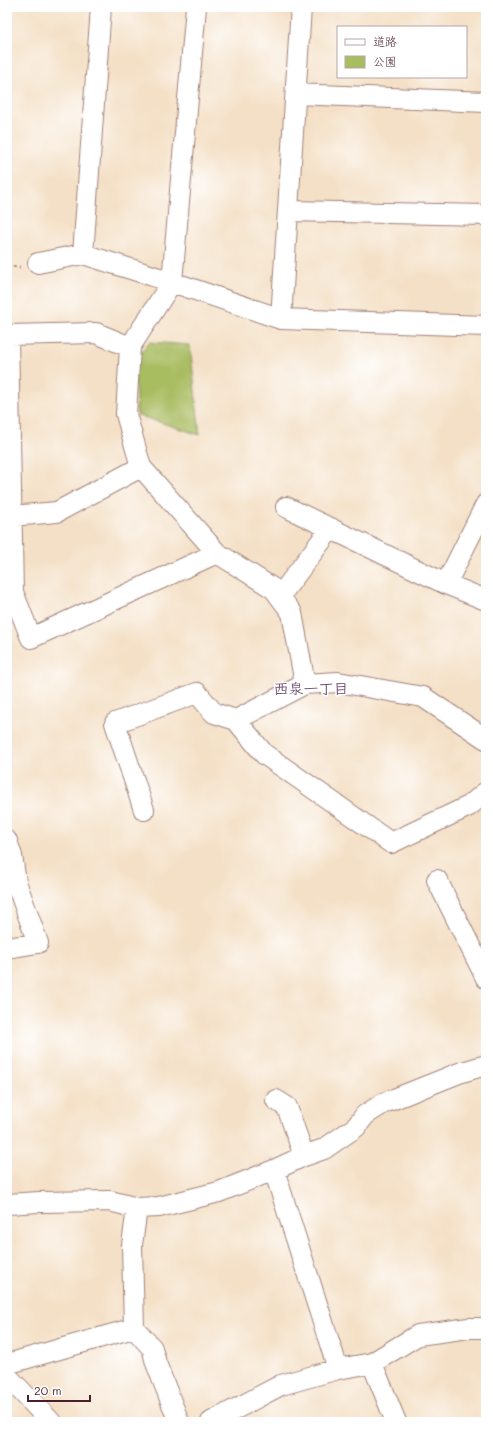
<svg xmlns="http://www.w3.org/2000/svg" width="493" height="1429" viewBox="0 0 493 1429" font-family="Mali,'Klee One',sans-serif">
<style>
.green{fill:#a8bc60;stroke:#796e46}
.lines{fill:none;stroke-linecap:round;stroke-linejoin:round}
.street-casing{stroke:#9f8078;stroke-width:22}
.path{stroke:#9f8078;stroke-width:2.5;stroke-dasharray:3 3;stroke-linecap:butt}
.street{stroke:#fff;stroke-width:20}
.labels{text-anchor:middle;stroke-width:3;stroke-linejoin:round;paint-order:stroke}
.neighbourhood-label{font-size:15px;font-weight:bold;fill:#725173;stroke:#fff}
</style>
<rect width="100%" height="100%" fill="#fff"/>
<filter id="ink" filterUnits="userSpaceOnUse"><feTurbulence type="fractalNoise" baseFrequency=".025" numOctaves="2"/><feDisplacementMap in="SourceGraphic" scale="8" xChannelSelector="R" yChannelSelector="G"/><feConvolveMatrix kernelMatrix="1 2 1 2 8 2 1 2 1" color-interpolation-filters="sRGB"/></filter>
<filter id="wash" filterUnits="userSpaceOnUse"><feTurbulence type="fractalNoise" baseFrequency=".012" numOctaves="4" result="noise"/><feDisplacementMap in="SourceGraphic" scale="16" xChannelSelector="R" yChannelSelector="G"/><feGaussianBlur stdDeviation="0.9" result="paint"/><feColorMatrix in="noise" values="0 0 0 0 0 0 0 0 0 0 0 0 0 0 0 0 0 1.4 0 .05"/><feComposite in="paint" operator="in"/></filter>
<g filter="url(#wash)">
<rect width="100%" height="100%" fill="#f4e0c6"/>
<path class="green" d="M149 342 190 345 200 435 137 415 134 365 140 353Z"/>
</g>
<g filter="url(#ink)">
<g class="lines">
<defs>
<path id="street" d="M196 7 172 282 130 347 126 414 141 467 217 553 274 589 292 613 305 684 338 682 423 697 486 739
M296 94 486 102
M288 211 486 215
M83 254 101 7
M38 263 83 254 172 282 281 319 486 326
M281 319 301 7
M130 347 96 333 8 335 13 592 31 638 217 553
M286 507 446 584 486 504
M12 516 57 512 141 467
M446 584 486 600
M280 596 331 528
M236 720 305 684
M144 810 115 723 197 693 214 713 236 720 264 754 391 843 469 806 486 792
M7 841 12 856 16 882 38 943 7 948
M437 880 486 978
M276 1100 287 1107 304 1156
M274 1170 338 1369
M7 1204 39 1202 110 1201 137 1208 159 1207 219 1192 274 1170 304 1156 324 1149 356 1127 365 1115 384 1103 459 1073 486 1065
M134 1328 152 1348 156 1363 179 1422
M372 1363 396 1422
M7 1364 134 1328 132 1245 137 1208
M7 1376 51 1422
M211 1422 281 1385 338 1369 372 1363 418 1335 469 1328H486"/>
</defs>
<use href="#street" class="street-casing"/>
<path class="path" d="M7 266 20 267"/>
<use href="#street" class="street"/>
</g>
</g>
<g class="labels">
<g class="neighbourhood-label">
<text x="311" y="694">西泉一丁目</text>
</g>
</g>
<rect width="493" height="1429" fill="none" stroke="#fff" stroke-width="24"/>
<rect x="337" y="26" width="130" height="52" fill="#ffffff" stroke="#b7a5aa"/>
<rect x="345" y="39" width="20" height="6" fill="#ffffff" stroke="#b7a5aa"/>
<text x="373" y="46" font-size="12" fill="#4a1f2b">道路</text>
<rect x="345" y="56" width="20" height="12" fill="#a8bc60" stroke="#b7a5aa"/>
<text x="373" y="66" font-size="12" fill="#4a1f2b">公園</text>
<path d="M28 1395v6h62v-6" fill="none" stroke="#4a1f2b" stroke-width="2"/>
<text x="34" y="1395" font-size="12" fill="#4a1f2b" stroke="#ffffff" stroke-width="3" paint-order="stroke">20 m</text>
</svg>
